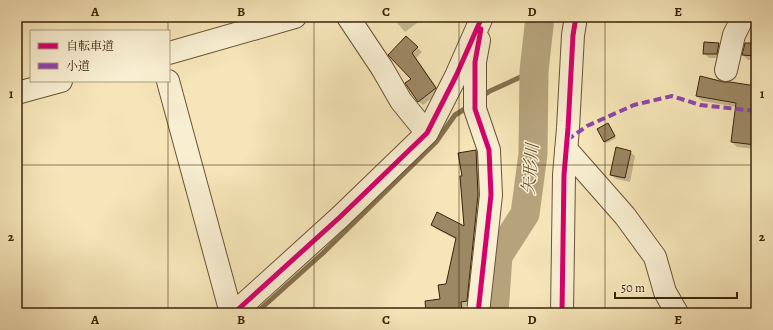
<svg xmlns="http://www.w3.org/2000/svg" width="773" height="330" viewBox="0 0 773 330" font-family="Alegreya,'Noto Serif JP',serif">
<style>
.shadow{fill:#0003}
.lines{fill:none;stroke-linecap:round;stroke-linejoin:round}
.stream{stroke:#85704e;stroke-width:5}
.river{stroke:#b6a37c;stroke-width:29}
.building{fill:#9c8864;stroke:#3b2308}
.minor-casing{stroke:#6a5434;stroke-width:24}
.minor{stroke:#f8eed1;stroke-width:22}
.quiet{stroke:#8e44ad;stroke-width:4;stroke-dasharray:8 4;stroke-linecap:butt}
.cycleway-casing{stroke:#f8eed1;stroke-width:8}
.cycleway{stroke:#d6006c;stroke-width:5}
.grid{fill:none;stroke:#3b2308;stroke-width:1;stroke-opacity:0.55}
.labels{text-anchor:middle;stroke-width:3;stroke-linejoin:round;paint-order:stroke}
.water-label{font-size:17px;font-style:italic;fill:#665031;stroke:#f8eed1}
.neatline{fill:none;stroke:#3b2308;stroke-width:1.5}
.grid-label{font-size:13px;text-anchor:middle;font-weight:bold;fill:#3b2308}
</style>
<rect width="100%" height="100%" fill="#f5e5b8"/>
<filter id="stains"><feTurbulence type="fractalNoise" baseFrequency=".005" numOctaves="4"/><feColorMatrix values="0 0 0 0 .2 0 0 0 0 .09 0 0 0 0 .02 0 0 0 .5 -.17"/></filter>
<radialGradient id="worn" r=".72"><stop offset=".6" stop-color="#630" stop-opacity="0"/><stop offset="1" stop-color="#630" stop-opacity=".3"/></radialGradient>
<path class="shadow" d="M392 17H425L405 32Z
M406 37 422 52 416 58 440 92 423 105 418 101 413 79Z
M705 43 719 44 723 48 721 58H709L704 53Z
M746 44H756V149L737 147 732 142 737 107 702 101 697 96 750 86 751 60H748L743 55Z
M608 124 616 138 607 143 604 141Z
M475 151 480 155 482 199 471 305 465 306 466 313H427L441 300 446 285 457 240 436 229 432 225 465 227 463 177Z
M630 152 635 156 630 182 616 179 611 175Z"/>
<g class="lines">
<path class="stream" d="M481 97 490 91 534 71
M256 313 323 253 436 142 455 115 468 107"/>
<path class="river" d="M494 313 498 256 525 214 533 154 534 71 540 17"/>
</g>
<path class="building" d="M406 36 418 47 412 53 436 88 418 102 405 83 411 79 388 55Z
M704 42 719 43 717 54H703Z
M745 43H756V56L742 55Z
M700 76 724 82H730L756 86V145L731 142 736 103 696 96Z
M608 123 615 136 604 142 597 129Z
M616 147 631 151 625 178 610 175Z
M476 150 478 195 467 301 461 302 462 313H426L425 301 440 299 438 285 446 284 456 238 431 225 437 212 464 226 460 176H462L458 153Z"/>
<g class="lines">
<defs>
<path id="minor" d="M348 17 382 68 401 101 427 133
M169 53 295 17
M726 70 734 35 743 17
M168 81 231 313
M17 93 61 81
M566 149 625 216 655 257 665 292 677 313
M234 313 340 217 427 133 456 76 482 17
M478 313 491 195 489 150 475 109V62L479 40
M562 313 564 175 568 128 573 35 576 17"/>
</defs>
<use href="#minor" class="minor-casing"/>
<use href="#minor" class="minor"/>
<path class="quiet" d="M567 140 587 126 634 105 672 96 700 105 756 111"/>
<defs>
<path id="cycleway" d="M234 313 340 217 427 133 456 76 482 17
M478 313 491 195 489 150 475 109V62L481 29
M562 313 564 175 568 128 573 35 576 17"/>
</defs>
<use href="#cycleway" class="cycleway-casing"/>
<use href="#cycleway" class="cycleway"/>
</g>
<path class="grid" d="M168 17V31M314 17V313M459 17V313M605 17V313M168 81V313M17 165H756"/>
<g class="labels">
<g class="water-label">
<text transform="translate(530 169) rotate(-85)" y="6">矢形川</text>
</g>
</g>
<rect width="773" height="330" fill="none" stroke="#f5e5b8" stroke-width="44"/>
<rect x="30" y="30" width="140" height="52" fill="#f8eed1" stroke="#ac9d81"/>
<rect x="38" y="43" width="20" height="6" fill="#d6006c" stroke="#ac9d81"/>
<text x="66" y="50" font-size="12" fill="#3b2308">自転車道</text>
<rect x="38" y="63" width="20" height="6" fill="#8e44ad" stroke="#ac9d81"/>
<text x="66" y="70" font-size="12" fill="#3b2308">小道</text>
<path d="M615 292v6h122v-6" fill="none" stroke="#3b2308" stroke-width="2"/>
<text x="621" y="292" font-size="12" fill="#3b2308" stroke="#f8eed1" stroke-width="3" paint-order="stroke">50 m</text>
<rect x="22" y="22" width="729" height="286" class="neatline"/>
<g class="grid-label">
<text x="95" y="16">A</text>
<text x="241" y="16">B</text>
<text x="386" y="16">C</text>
<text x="532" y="16">D</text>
<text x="678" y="16">E</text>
<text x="11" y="98">1</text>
<text x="762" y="98">1</text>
<text x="11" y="241">2</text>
<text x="762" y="241">2</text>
<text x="95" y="324">A</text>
<text x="241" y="324">B</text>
<text x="386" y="324">C</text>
<text x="532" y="324">D</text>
<text x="678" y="324">E</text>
</g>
<rect width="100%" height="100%" filter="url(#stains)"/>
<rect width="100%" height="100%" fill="url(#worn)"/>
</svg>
